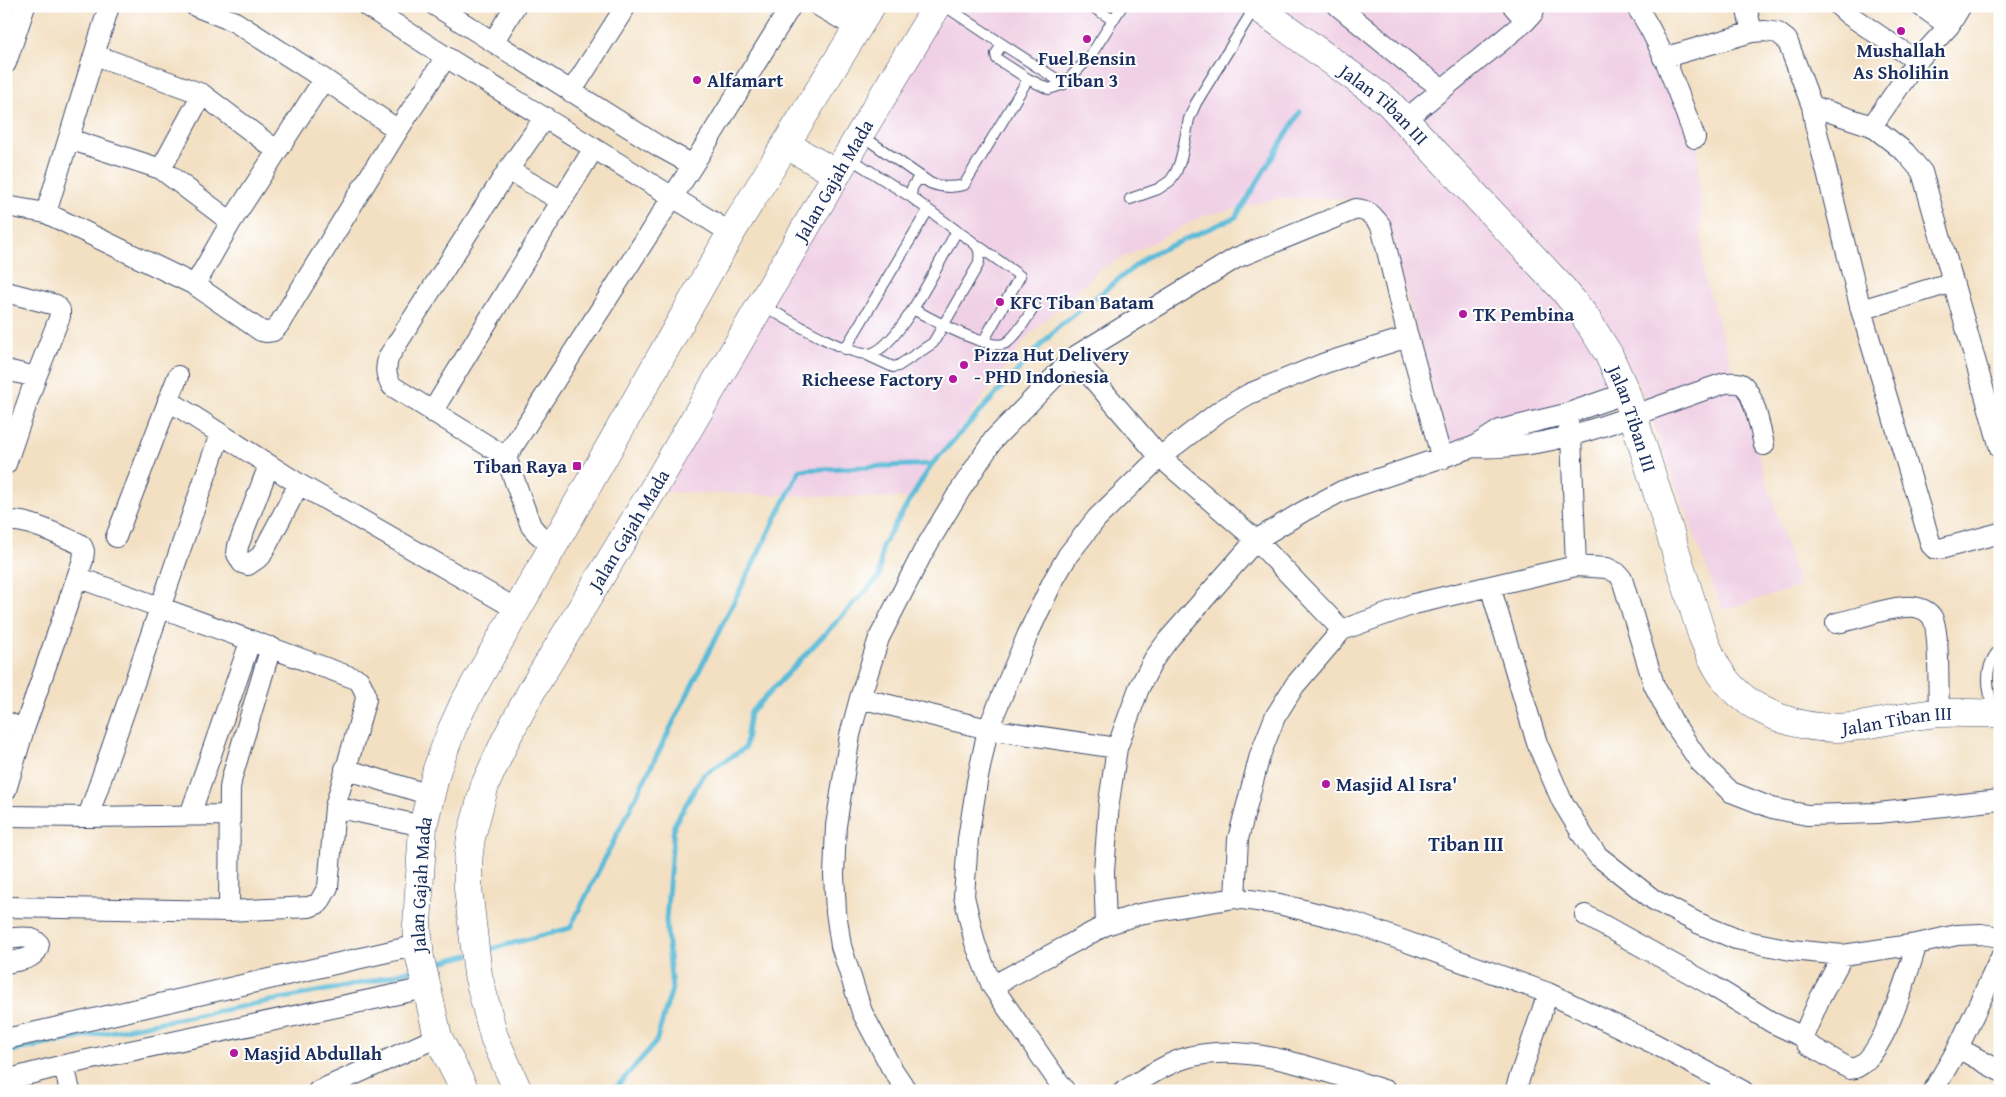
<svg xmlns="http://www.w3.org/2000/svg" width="2006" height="1097" viewBox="0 0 2006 1097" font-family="'Gentium Book Plus',serif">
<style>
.built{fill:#f0d0e5}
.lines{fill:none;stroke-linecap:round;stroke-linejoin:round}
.stream{stroke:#5abbd8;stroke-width:5}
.lane-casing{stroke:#3b4a6d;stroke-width:12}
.street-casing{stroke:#3b4a6d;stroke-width:22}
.secondary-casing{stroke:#3b4a6d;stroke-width:29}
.highway-casing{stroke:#3b4a6d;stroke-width:29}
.lane{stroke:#fff;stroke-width:10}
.street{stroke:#fff;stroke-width:20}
.secondary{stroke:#fff;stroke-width:28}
.highway{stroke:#fff;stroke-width:28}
.poi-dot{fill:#b5179e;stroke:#fff;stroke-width:2}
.labels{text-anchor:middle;stroke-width:4;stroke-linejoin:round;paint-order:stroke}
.poi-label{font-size:19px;font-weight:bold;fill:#1b2f5e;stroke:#fff;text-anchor:start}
.street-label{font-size:19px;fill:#1b2f5e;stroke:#fff}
.neighbourhood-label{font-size:20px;font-weight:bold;fill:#1b2f5e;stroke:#fff}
</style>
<rect width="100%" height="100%" fill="#fff"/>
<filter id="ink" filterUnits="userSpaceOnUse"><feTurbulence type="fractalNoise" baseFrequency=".02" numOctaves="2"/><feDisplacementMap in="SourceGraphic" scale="10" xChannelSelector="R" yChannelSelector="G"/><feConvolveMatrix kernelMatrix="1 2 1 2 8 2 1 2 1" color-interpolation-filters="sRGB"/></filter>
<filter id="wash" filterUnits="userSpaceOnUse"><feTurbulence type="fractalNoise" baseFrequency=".0096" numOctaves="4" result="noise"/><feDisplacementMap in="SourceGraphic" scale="20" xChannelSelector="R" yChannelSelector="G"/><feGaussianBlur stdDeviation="1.12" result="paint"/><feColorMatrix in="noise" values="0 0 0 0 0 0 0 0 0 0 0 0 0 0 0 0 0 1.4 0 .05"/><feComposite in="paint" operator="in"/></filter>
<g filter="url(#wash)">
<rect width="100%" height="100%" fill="#f3e0c3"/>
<path class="built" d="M938 6H1635L1698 142 1703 273 1799 587 1722 610 1637 379 1450 444 1384 217 1371 203 1354 199 1281 198 1203 216 1101 269 1028 336 910 498 657 492Z"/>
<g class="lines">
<path class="stream" d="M483 951 570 928 800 470 932 464
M430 965 468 955
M6 1052 373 981 415 969
M613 1091 656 1042 672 989 666 920 674 825 703 775 745 748 750 713 879 577 882 546 932 464 1055 330 1149 255 1236 217 1300 112"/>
</g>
</g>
<g filter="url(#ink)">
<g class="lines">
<defs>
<path id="lane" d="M945 6 1002 44 996 54 997 59 1028 79
M1091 6 1113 20
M1002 44 1064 84
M861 135 930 183C942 188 952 188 964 185L1028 79 1049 89 1064 84 1089 58 1122 6
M911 197 912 188 917 180H925
M1130 199 1158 189 1170 181 1176 172 1181 159 1189 119 1196 103 1255 7
M977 245 1020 276 983 342
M762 305C784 317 843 353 866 354 896 356 942 255 957 231L911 197 848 157
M913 309C930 318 990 352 1006 343 1018 335 1027 317 1035 306
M845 349 928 210
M867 355 893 367 898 366 933 343 978 265C984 244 972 242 957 231
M1994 712C1988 691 1982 667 2000 649"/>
<path id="street" d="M195 6 235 22 324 79 398 130 446 57
M367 6 446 57 731 233
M436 6 660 147 693 165
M819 6 857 28
M1338 6 1415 69 1442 88
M1513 6 1526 21
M1636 6C1663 45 1678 94 1695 138
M1746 6 1752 32
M1839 6 1849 15 1917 61
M1921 6 1949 26
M494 41 515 6
M95 55 202 94 276 150
M1663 58 1752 32 1765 31 1778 33 1787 40 1812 106 1815 124 1861 310 1931 545 1935 549H1940L2000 533
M6 63 25 6
M571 92 626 6
M1812 106 1872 126 1905 152 1922 172 2000 448
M1406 119 1526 21 1533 13 1535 6
M1872 126 1917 61 1949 26 1961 6
M69 139 161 169 231 222
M161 169 202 94
M508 170 560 200
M6 206 46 213 195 285 261 331 266 332 273 331 278 326 398 130
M46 213 109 6
M195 285 231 222 324 79
M6 292 56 305 60 310V316L36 377 6 464
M1861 310 1953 282
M1074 357 1160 457 1256 540 1342 630
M6 370 36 377
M168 400 299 484 518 610
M432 412 594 148
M1568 423 1571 435 1576 566
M1473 447C1560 452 1644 409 1725 383 1730 383 1737 382 1741 384 1753 389 1761 432 1764 445
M506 457 392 386C385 375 385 368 389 356L508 170 545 117
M269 465 238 546 237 554 242 563 248 565 261 556 299 484
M6 523C21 515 62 537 78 543L82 546 84 551 83 560 24 729 6 790
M116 537 178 376
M554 548 537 533 531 526 506 457 693 165 791 6
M1490 586 1537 743 1562 801 1587 842 1598 856 1654 900 1698 923 1736 939 1791 950 1843 955 1917 944 1957 935 1981 934 2000 937
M1836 623C1859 619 1880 609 1904 607 1914 606 1926 608 1932 617 1940 629 1938 695 1939 713
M860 698 988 729 1117 748
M6 722 24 729
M345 769 430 795
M335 807 423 826
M190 815 250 642
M6 816 88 817 229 815
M88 817 220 434
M1235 898 1238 839 1260 755 1275 717 1295 685 1342 630 1414 604 1576 566 1607 568 1617 573 1622 579 1654 685 1673 722 1699 761 1731 792 1772 808 1807 815 1878 813 2000 800
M6 907 229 911 309 907 319 903 328 887 335 807 366 699 365 692 359 680 77 577
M229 911 230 788 232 777 271 647
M1585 915 1711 985 1773 1023 1803 1037 1807 1044 1850 1069C1882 1068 1908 970 1917 944
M1106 925 1104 872 1109 802 1117 748 1139 688 1154 659 1168 640 1256 540 1304 511 1342 491 1473 447 1500 430 1566 414 1626 393
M6 939C18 938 30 934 39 944 37 960 19 960 6 963
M992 986 1106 925 1139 914 1235 898 1279 904 1352 922 1548 993 1655 1044 1743 1091
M1803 1037 1819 1000 1843 955
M6 1039 418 945
M1958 1048 2000 1071
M64 1065 70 1091
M6 1080 64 1065 426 988
M318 1091 438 1037
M907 1091 891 1067 862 1012 841 946 836 912 834 875 836 826 850 735 860 698 879 638 923 552 959 492 994 439 1074 357 1236 258 1356 209C1369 210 1373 216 1381 226L1408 337 1442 459
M1065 1091 992 986 975 943 964 896 968 839 977 782 988 729 1028 634 1053 581 1068 555 1097 518 1160 457 1221 410 1249 394 1325 363 1408 337
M1124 1091C1144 1079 1166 1063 1189 1057 1251 1041 1327 1073 1387 1091
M1515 1091 1548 993
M1933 1091 1958 1048 2000 959"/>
<g id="secondary">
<path id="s1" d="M1256 6 1388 102 1562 288 1584 315 1608 353 1626 393 1702 635C1708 649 1713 663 1722 675 1750 715 1805 732 1852 727 1881 723 1909 715 1939 713 1959 712 1979 714 2000 713"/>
</g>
<g id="highway">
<path d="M787 145 837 174"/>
<path id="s2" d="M465 1091 438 1037 420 958 417 925 423 826 437 769 452 729 463 705 731 233 871 6"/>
<path id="s3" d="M518 1091 494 1037 478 975 468 888V861L471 837 485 785 506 739 532 690 657 483 860 134 937 6"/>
</g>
</defs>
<use href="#lane" class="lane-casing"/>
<use href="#street" class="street-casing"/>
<use href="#secondary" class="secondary-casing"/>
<use href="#highway" class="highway-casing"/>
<use href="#lane" class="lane"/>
<use href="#street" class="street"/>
<use href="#secondary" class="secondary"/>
<use href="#highway" class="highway"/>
</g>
</g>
<g class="poi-dot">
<circle cx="1901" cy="31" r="5"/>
<circle cx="1087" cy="39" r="5"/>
<circle cx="697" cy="80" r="5"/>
<circle cx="1000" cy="302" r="5"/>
<circle cx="1463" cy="314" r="5"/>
<circle cx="964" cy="365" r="5"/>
<circle cx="953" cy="379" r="5"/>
<rect x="572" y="461" width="10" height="10" rx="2.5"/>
<circle cx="1326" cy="784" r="5"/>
<circle cx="234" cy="1053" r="5"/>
</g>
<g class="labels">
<g class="poi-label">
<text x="1901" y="57" text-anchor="middle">Mushallah<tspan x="1901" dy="22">As Sholihin</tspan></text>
<text x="1087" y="65" text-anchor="middle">Fuel Bensin<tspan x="1087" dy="22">Tiban 3</tspan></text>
<text x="707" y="87">Alfamart</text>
<text x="1010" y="309">KFC Tiban Batam</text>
<text x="1473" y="321">TK Pembina</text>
<text x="974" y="361">Pizza Hut Delivery<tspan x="974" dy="22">- PHD Indonesia</tspan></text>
<text x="943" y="386" text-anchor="end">Richeese Factory</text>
<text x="567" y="473" text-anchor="end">Tiban Raya</text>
<text x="1336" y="791">Masjid Al Isra'</text>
<text x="244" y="1060">Masjid Abdullah</text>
</g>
<g class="street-label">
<text dy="7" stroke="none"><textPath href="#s1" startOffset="162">Jalan Tiban III</textPath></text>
<text dy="7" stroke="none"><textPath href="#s3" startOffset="1014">Jalan Gajah Mada</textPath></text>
<text dy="7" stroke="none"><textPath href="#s1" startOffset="568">Jalan Tiban III</textPath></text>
<text dy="7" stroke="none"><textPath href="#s3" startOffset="609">Jalan Gajah Mada</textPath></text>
<text dy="7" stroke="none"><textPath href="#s1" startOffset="1032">Jalan Tiban III</textPath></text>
<text dy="7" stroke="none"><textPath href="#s2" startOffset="215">Jalan Gajah Mada</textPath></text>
</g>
<g class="neighbourhood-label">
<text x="1466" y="851">Tiban III</text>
</g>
</g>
<rect width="2006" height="1097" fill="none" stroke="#fff" stroke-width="25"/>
</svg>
